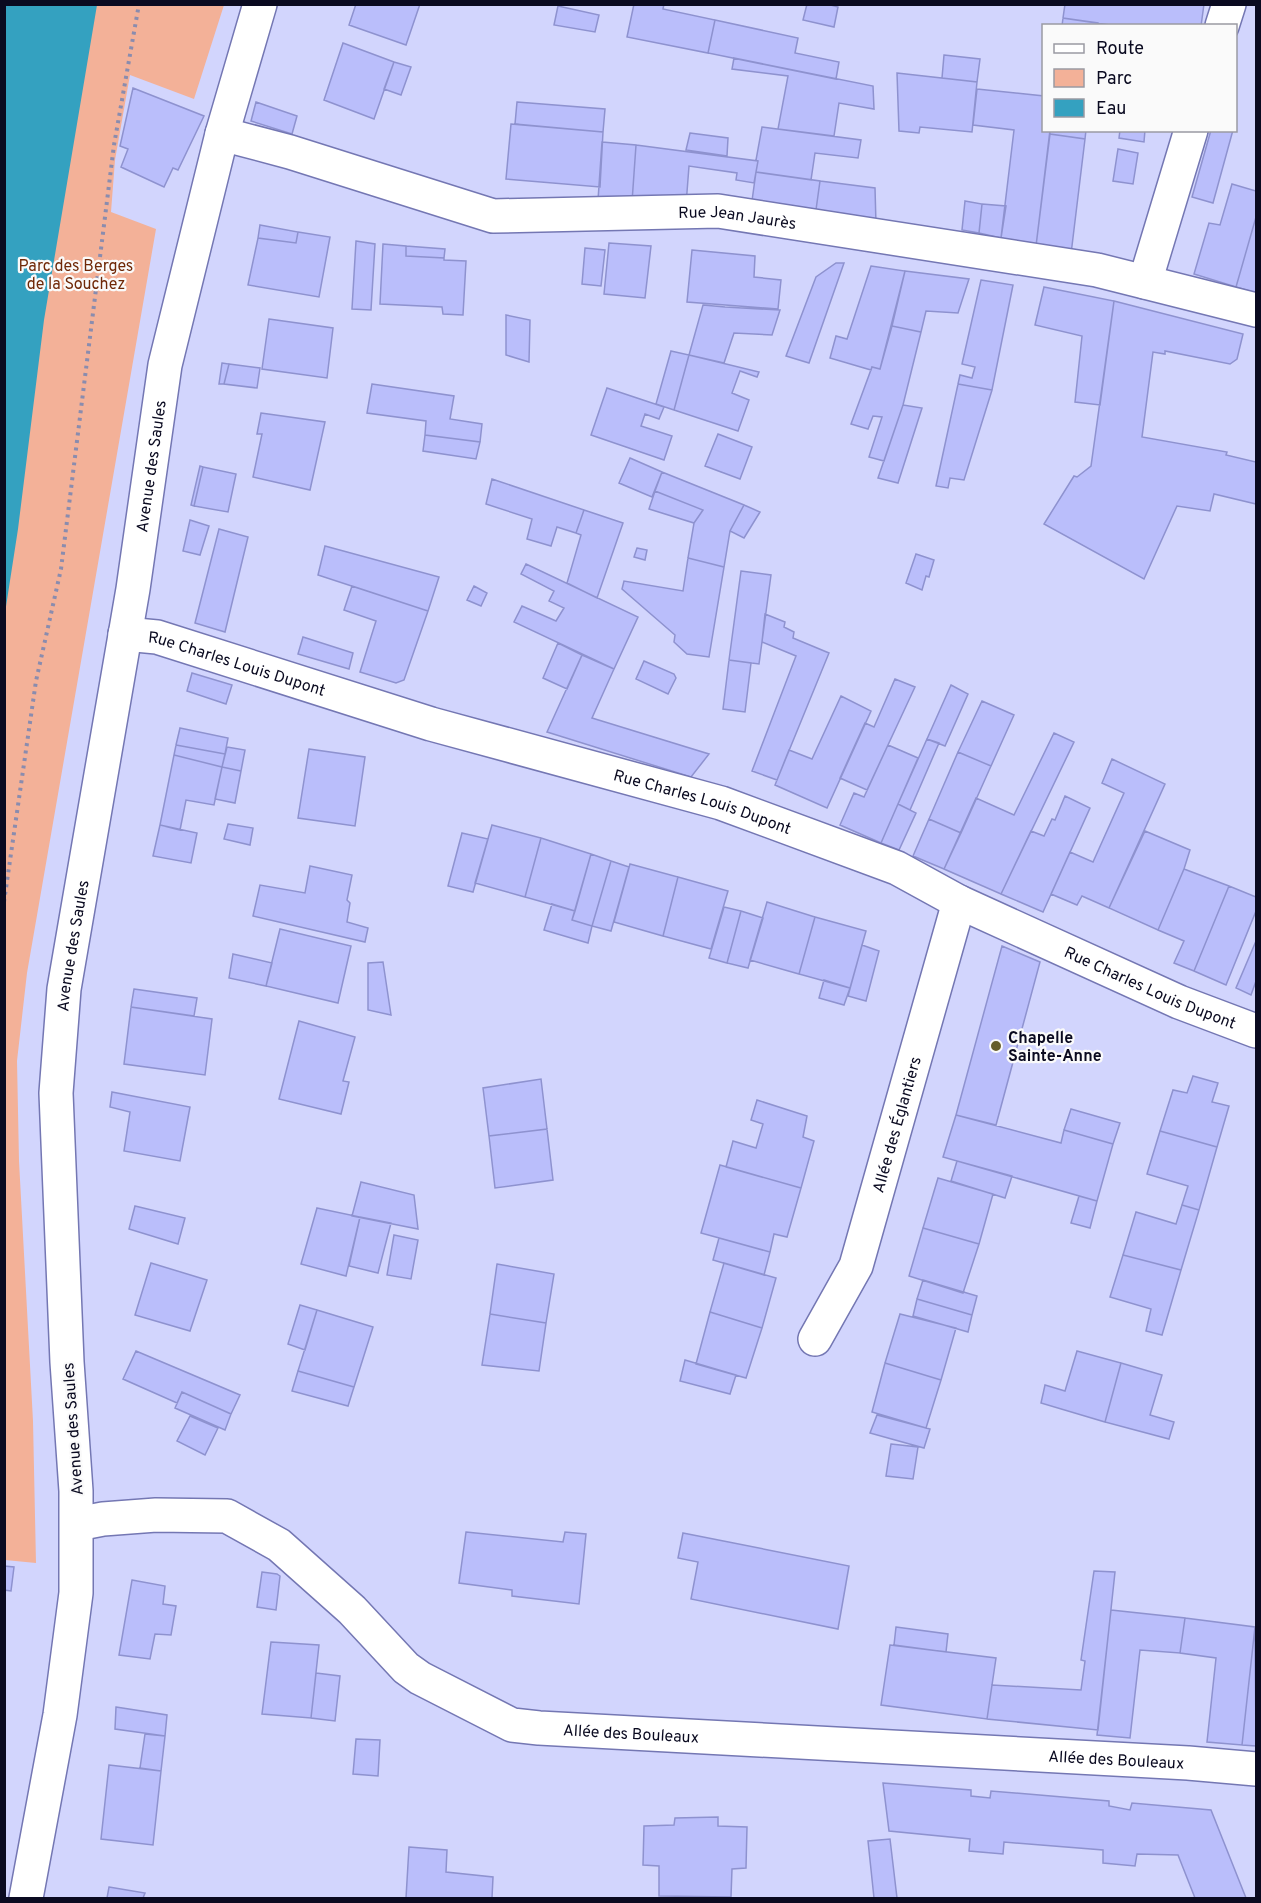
<svg xmlns="http://www.w3.org/2000/svg" width="1261" height="1903" viewBox="0 0 1261 1903" font-family="Overpass,sans-serif">
<style>
.green{fill:#f3b198}
.water{fill:#34a1c0}
.building{fill:#babefb;stroke:#8e92cf;stroke-width:1.5}
.lines{fill:none;stroke-linecap:round;stroke-linejoin:round}
.street-casing{stroke:#7477b3;stroke-width:36}
.path{stroke:#8a8cae;stroke-width:4;stroke-dasharray:3 4.5;stroke-linecap:butt}
.street{stroke:#fff;stroke-width:33}
.poi-dot{fill:#665e2b;stroke:#fafafa;stroke-width:2}
.labels{text-anchor:middle;stroke-width:4.5;stroke-linejoin:round;paint-order:stroke}
.street-label{font-size:16px;fill:#0a0a20;stroke:#fafafa}
.park-label{font-size:16px;fill:#6f2807;stroke:#fafafa}
.poi-label{font-size:16px;font-weight:bold;fill:#0a0a20;stroke:#fafafa;text-anchor:start}
</style>
<rect width="100%" height="100%" fill="#d2d5fd"/>
<path class="green" d="M5 5H224L194 99 130 75 115 160 111 212 156 229 27 973 17 1061 19 1161 33 1421 36 1563 5 1560Z"/>
<path class="water" d="M5 4 97 5 44 320 18 529 5 613Z"/>
<path class="building" d="M356 4H420L406 45 349 25Z
M634 4H664L663 9 715 20 708 53 627 37Z
M807 4H827L838 7 834 27 803 20Z
M1065 4H1204L1201 26H1117L1063 18Z
M558 6 599 15 595 32 554 25Z
M1063 18 1098 23V26H1062Z
M715 20 798 38 795 53 839 62 836 79 708 53Z
M343 43 394 62 374 119 324 100Z
M944 55 980 59 977 82 942 78Z
M734 58 873 86 874 109 839 103 834 136 778 129 788 76 732 69Z
M394 62 411 67 401 95 384 89Z
M897 73 977 82 972 132 920 127 919 133 899 131Z
M133 88 204 116 178 170 173 168 164 187 121 167 128 149 120 146Z
M977 89 1044 96V130H1050L1036 246 1001 238 1014 130 973 125Z
M256 102 297 116 292 134 251 121Z
M517 102 605 109 603 132 515 124Z
M511 124 603 132 600 187 506 179Z
M762 127 861 140 858 158 815 153 811 180 756 172 758 161 756 160Z
M1050 130H1086L1085 139 1050 134Z
M1120 130H1145L1144 142 1119 138Z
M1211 130H1233L1213 203 1192 197Z
M690 133 728 138 727 156 686 150Z
M1050 134 1085 139 1071 254 1036 246Z
M602 142 636 145 632 202 598 200Z
M636 145 758 161 754 183 736 180 737 173 689 166 686 205 632 202Z
M1118 149 1138 153 1133 184 1113 181Z
M756 172 820 181 815 217 751 208Z
M820 181 875 188 876 224 815 217Z
M1232 184 1256 191V217L1236 287 1194 274 1209 223 1220 225Z
M965 201 982 204 979 233 962 230Z
M982 204 1006 206 1001 238 979 233Z
M1256 217V293L1236 287Z
M260 225 298 232 296 243 258 238Z
M298 232 330 237 319 297 248 285 258 238 296 243Z
M356 241 375 244 371 310 352 309Z
M609 243 651 246 645 298 604 294Z
M383 244 406 246V256L444 258V260L466 261 463 315 443 314 442 307 380 304Z
M406 246 445 249 444 258 406 256Z
M585 248 605 250 601 286 582 284Z
M692 250 755 256 754 277 781 280 778 309 687 302Z
M836 263H844L809 363 786 356 816 277Z
M871 266 905 271 880 369 872 367 871 370 830 358 836 336 847 339Z
M905 271 969 279 958 313 926 311 921 332 892 326Z
M981 280 1013 285 992 390 958 384 960 375 972 378 975 367 962 364Z
M1044 287 1114 301 1100 405 1075 402 1082 336 1035 325Z
M1114 301 1243 334 1237 359 1230 364 1165 351V354L1153 352 1142 437 1227 452 1226 455 1256 462V504L1214 494 1210 511 1177 506 1144 579 1044 524 1074 476 1077 477 1091 466Z
M703 305 725 307 780 310 772 335 734 333 724 363 689 355Z
M506 315 530 320 529 362 506 355Z
M269 319 333 328 327 378 262 369Z
M892 326 921 332 903 405 884 461 869 457 882 417 873 416 868 429 851 424 872 367 880 369Z
M671 351 689 355 674 410 656 404Z
M689 355 759 372 757 377 740 371 732 393 749 400 738 431 674 410Z
M222 363 229 364 224 384H219Z
M229 364 260 368 257 388 224 384Z
M372 384 454 396 450 419 482 424 480 442 425 435 426 421 367 413Z
M958 384 992 390 964 480 950 478 948 488 936 486Z
M607 388 664 407 659 419 645 414 641 426 672 436 664 460 591 435Z
M903 405 922 408 898 483 878 478Z
M261 413 325 422 310 490 253 477 262 434H257Z
M718 434 752 447 740 479 705 466Z
M425 435 480 442 476 459 423 451Z
M630 458 662 472 652 497 619 483Z
M200 466 203 467 194 506 191 505Z
M203 467 236 474 228 512 194 506Z
M662 472 744 505 730 531 724 567 688 558 694 523 703 510 655 491Z
M492 479 584 510 576 533 557 527 551 546 527 539 532 519 486 504Z
M655 491 703 510 694 523 649 509Z
M744 505 760 512 744 538 730 531Z
M584 510 623 523 597 598 567 583 581 535 576 533Z
M190 520 209 526 200 555 183 551Z
M219 529 248 537 225 632 195 623Z
M325 546 439 577 428 611 318 575Z
M637 548 647 550 645 560 634 557Z
M916 554 934 560 929 577 926 576 922 590 906 583Z
M688 558 724 567 709 657 687 654 674 642 675 635 622 589 624 581 683 591Z
M526 564 638 617 614 669 514 622 522 606 556 621 564 608 549 601 554 591 521 574Z
M741 571 771 575 759 664 729 660Z
M352 586 428 611 404 680 396 683 360 672 376 621 344 610Z
M474 586 487 593 481 606 467 600Z
M765 614 785 622 784 627 794 632 793 638 829 653 777 780 752 771 796 656 762 642Z
M303 637 353 653 349 669 298 654Z
M558 643 582 655 567 689 543 678Z
M582 655 614 669 592 718 709 754 691 777 547 732Z
M729 660 751 663 745 712 723 709Z
M644 661 674 674 676 678 668 694 636 679Z
M192 673 232 685 226 704 187 691Z
M895 679 915 687 867 790 840 778 865 723 874 727Z
M951 685 968 694 945 746 927 739Z
M841 696 871 711 827 808 775 785 789 750 812 759Z
M982 701 1014 715 991 766 958 752Z
M180 728 228 738 225 754 176 745Z
M1054 733 1074 742 1001 894 944 869 976 798 1014 815Z
M927 739 939 743 910 810 898 804Z
M176 745 225 754 222 767 174 755Z
M888 745 918 758 881 843 840 825 854 793 864 797Z
M227 747 245 750 241 771 222 767Z
M309 749 365 757 355 826 298 818Z
M958 752 991 766 961 833 929 819Z
M174 755 222 767 214 805 186 800 180 830 160 825Z
M1112 759 1165 784 1109 908 1082 896 1077 905 1051 894 1070 852 1093 862 1124 793 1102 783Z
M222 767 241 771 235 803 215 799Z
M1065 796 1090 808 1043 912 1001 894 1031 831 1044 836 1052 819 1055 820Z
M898 804 916 813 899 850 881 843Z
M929 819 961 833 944 869 913 856Z
M228 824 253 828 250 845 224 839Z
M160 825 197 833 191 863 153 856Z
M492 825 541 838 525 897 475 883Z
M1145 831 1190 850 1184 869 1158 930 1109 908Z
M462 833 488 839 473 892 448 886Z
M541 838 591 854 575 911 525 897Z
M591 854 611 861 592 926 572 920Z
M611 861 629 867 611 931 592 926Z
M630 864 678 877 663 936 614 922Z
M310 866 352 875 347 900 350 903 347 922 368 928 365 942 253 916 260 885 305 893Z
M1184 869 1229 886 1194 971 1174 963 1184 941 1158 930Z
M678 877 728 891 711 949 663 936Z
M1229 886 1256 897V911L1226 985 1194 971Z
M767 902 815 917 799 974 750 960Z
M552 904 575 911 572 920 592 926 588 943 544 930Z
M724 907 741 911 727 963 709 958Z
M741 911 763 918 748 968 727 963Z
M815 917 866 931 850 988 799 974Z
M280 929 351 946 338 1003 266 986Z
M1256 941V981L1251 995 1236 988Z
M862 945 879 951 866 1001 848 996Z
M1002 946 1040 962 996 1125 956 1115Z
M233 954 272 963 266 986 229 978Z
M383 962 391 1015 368 1010V963Z
M824 980 850 988 844 1005 819 998Z
M134 989 197 998 194 1016 131 1007Z
M131 1007 212 1019 205 1075 124 1064Z
M299 1021 355 1037 343 1081 349 1082 341 1114 279 1099Z
M1193 1076 1218 1083 1212 1102 1229 1106 1217 1147 1160 1131 1173 1090 1187 1093Z
M541 1079 547 1129 489 1136 483 1088Z
M112 1092 190 1107 180 1161 124 1151 130 1112 110 1107Z
M757 1100 807 1116 803 1137 814 1141 801 1188 726 1167 733 1141 756 1148 763 1124 751 1120Z
M1071 1109 1120 1123 1113 1144 1064 1130Z
M956 1115 1061 1143 1064 1130 1113 1144 1097 1201 943 1157Z
M547 1129 553 1180 495 1188 489 1136Z
M1160 1131 1217 1147 1199 1210 1182 1205 1188 1186 1147 1174Z
M957 1161 1012 1176 1005 1198 951 1181Z
M720 1165 801 1188 787 1237 774 1234 770 1252 701 1233Z
M938 1178 993 1194 979 1244 923 1228Z
M361 1182 414 1195 418 1229 352 1216Z
M1079 1196 1097 1201 1090 1228 1071 1223Z
M1182 1205 1199 1210 1181 1270 1123 1255 1136 1212 1176 1224Z
M135 1206 185 1218 178 1244 129 1229Z
M317 1208 360 1217 346 1276 301 1264Z
M360 1217 391 1223 378 1273 349 1266Z
M923 1228 979 1244 963 1293 909 1276Z
M394 1235 418 1240 411 1279 387 1275Z
M719 1238 770 1252 764 1275 713 1260Z
M1123 1255 1181 1270 1162 1335 1146 1331 1151 1309 1110 1297Z
M151 1263 207 1280 190 1331 135 1315Z
M724 1263 776 1278 762 1328 710 1312Z
M497 1264 554 1274 546 1323 490 1314Z
M923 1280 977 1296 972 1315 917 1299Z
M917 1299 972 1315 968 1332 913 1316Z
M300 1305 317 1310 305 1350 288 1344Z
M317 1310 373 1327 354 1387 298 1371Z
M710 1312 762 1328 746 1378 696 1364Z
M490 1314 546 1323 539 1371 482 1365Z
M900 1314 956 1328 941 1380 885 1363Z
M136 1351 240 1395 231 1414 182 1392 177 1403 123 1379Z
M1077 1351 1121 1363 1105 1422 1041 1403 1045 1385 1065 1391Z
M685 1360 736 1375 730 1394 680 1381Z
M885 1363 941 1380 926 1428 872 1412Z
M1121 1363 1162 1375 1150 1415 1174 1422 1169 1439 1105 1422Z
M298 1371 354 1387 348 1406 292 1391Z
M182 1392 231 1414 225 1430 175 1408Z
M877 1415 930 1429 924 1448 870 1433Z
M190 1416 218 1428 205 1455 177 1441Z
M891 1444 918 1447 913 1479 886 1476Z
M466 1532 563 1542 565 1532 586 1534 579 1604 512 1596V1590L459 1583Z
M683 1533 849 1566 838 1629 691 1599 698 1562 678 1558Z
M4 1566 14 1567 11 1591 4 1590Z
M1094 1571 1115 1572 1098 1730 987 1719 992 1685 1081 1690 1085 1661 1081 1660Z
M262 1572 277 1574 280 1576 276 1610 257 1607Z
M132 1580 165 1586 163 1604 176 1606 171 1635 155 1634 150 1659 119 1655Z
M1111 1610 1185 1618 1180 1653 1140 1650 1130 1738 1097 1735Z
M1185 1618 1255 1627 1242 1745 1207 1742 1216 1658 1180 1653Z
M896 1627 948 1634 946 1652 894 1645Z
M1255 1627 1256 1746 1242 1745Z
M271 1642 319 1645 311 1718 262 1714Z
M890 1645 996 1658 987 1719 881 1705Z
M316 1673 340 1676 335 1721 311 1718Z
M116 1707 167 1715 165 1736 115 1729Z
M145 1734 165 1736 161 1771 140 1768Z
M356 1739 380 1740 378 1776 353 1774Z
M109 1765 161 1771 153 1845 101 1839Z
M883 1783 971 1790V1796L990 1798 991 1791 1109 1801V1806L1130 1810 1132 1803 1211 1810 1246 1898H1195L1178 1855 1137 1854 1135 1866 1103 1863V1850L1004 1842 1003 1854 969 1851 970 1839 889 1831Z
M718 1817V1826L747 1827 746 1868 732 1869 731 1897 659 1896V1866L643 1865 644 1826 674 1825 675 1818Z
M890 1839 897 1898H874L868 1841Z
M409 1847 447 1850 446 1872 493 1877 492 1898H406Z
M109 1887 145 1893 143 1898H107Z"/>
<g class="lines">
<defs>
<g id="street">
<path d="M1222 26 1229 4"/>
<path id="s1" d="M222 134 290 152 493 216 718 211 1097 270 1256 310"/>
<path d="M1145 282 1191 130"/>
<path id="s2" d="M125 634 157 637 431 724 721 803 897 868 959 902 1179 1002 1256 1031"/>
<path id="s3" d="M815 1339 856 1266 959 902"/>
<path id="s4" d="M77 1524 103 1519 156 1515 227 1516 279 1545 352 1610 406 1668 420 1678 512 1725 539 1728 1188 1763 1256 1769"/>
<path id="s5" d="M26 1898 60 1715 76 1593V1491L67 1362 56 1093 64 989 133 589 165 365 222 134 260 4"/>
</g>
</defs>
<use href="#street" class="street-casing"/>
<path class="path" d="M4 902 36 681 61 569 114 145 139 4"/>
<use href="#street" class="street"/>
</g>
<circle class="poi-dot" cx="996" cy="1046" r="6"/>
<g class="labels">
<g class="street-label">
<text dy="6" stroke="none"><textPath href="#s1" startOffset="528">Rue Jean Jaurès</textPath></text>
<text dy="6" stroke="none"><textPath href="#s5" startOffset="1444">Avenue des Saules</textPath></text>
<text dy="6" stroke="none"><textPath href="#s2" startOffset="116">Rue Charles Louis Dupont</textPath></text>
<text dy="6" stroke="none"><textPath href="#s2" startOffset="602">Rue Charles Louis Dupont</textPath></text>
<text dy="6" stroke="none"><textPath href="#s5" startOffset="958">Avenue des Saules</textPath></text>
<text dy="6" stroke="none"><textPath href="#s2" startOffset="1088">Rue Charles Louis Dupont</textPath></text>
<text dy="6" stroke="none"><textPath href="#s3" startOffset="231">Allée des Églantiers</textPath></text>
<text transform="translate(72 1429) rotate(-94)" y="6">Avenue des Saules</text>
<text dy="6" stroke="none"><textPath href="#s4" startOffset="627">Allée des Bouleaux</textPath></text>
<text dy="6" stroke="none"><textPath href="#s4" startOffset="1113">Allée des Bouleaux</textPath></text>
</g>
<g class="park-label">
<text x="76" y="271">Parc des Berges<tspan x="76" dy="18">de la Souchez</tspan></text>
</g>
<g class="poi-label">
<text x="1008" y="1043">Chapelle<tspan x="1008" dy="18">Sainte-Anne</tspan></text>
</g>
</g>
<rect width="1261" height="1903" fill="none" stroke="#0a0a20" stroke-width="12"/>
<rect x="1042" y="24" width="195" height="108" fill="#fafafa" stroke="#9a9aa3" stroke-width="1.5"/>
<rect x="1054" y="44" width="30" height="9" fill="#ffffff" stroke="#9a9aa3" stroke-width="1.5"/>
<text x="1096" y="54" font-size="18" fill="#0a0a20">Route</text>
<rect x="1054" y="69" width="30" height="18" fill="#f3b198" stroke="#9a9aa3" stroke-width="1.5"/>
<text x="1096" y="84" font-size="18" fill="#0a0a20">Parc</text>
<rect x="1054" y="99" width="30" height="18" fill="#34a1c0" stroke="#9a9aa3" stroke-width="1.5"/>
<text x="1096" y="114" font-size="18" fill="#0a0a20">Eau</text>
</svg>
